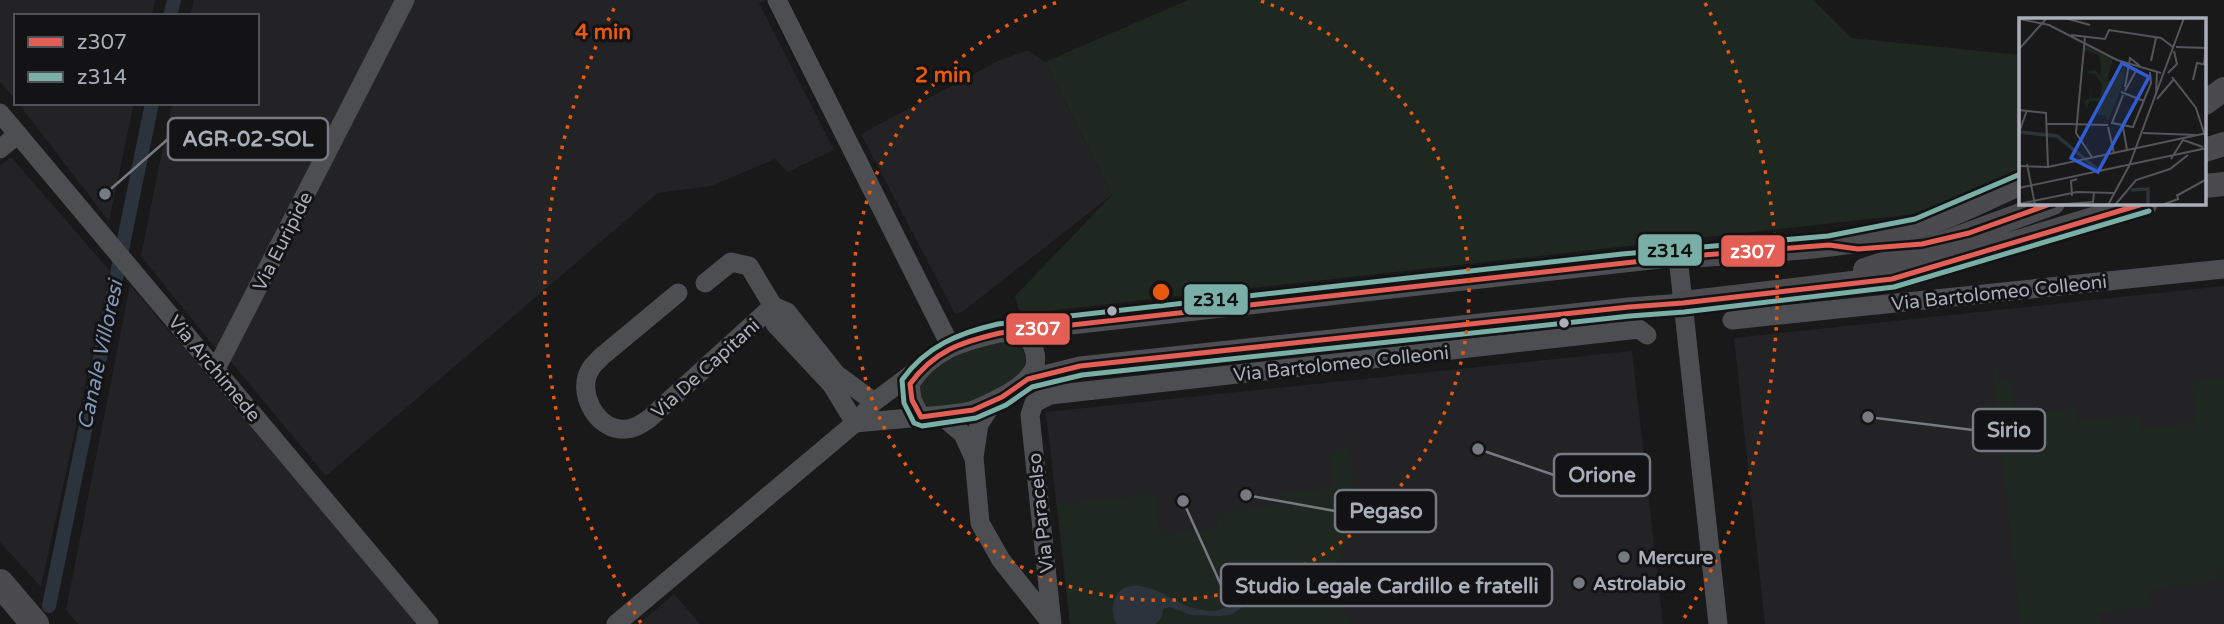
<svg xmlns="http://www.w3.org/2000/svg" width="2224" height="624" viewBox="0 0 2224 624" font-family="'Varela Round',sans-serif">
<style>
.built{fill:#232325}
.green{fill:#1f2721}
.water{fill:#2b333c}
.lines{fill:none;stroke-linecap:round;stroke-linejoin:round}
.canal{stroke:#2b333c;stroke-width:14}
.minor{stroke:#4d4e52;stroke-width:19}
.major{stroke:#4b4b4e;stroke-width:24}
.highway{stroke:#4b4b4e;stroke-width:28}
.bus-1-casing{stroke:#131315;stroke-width:10}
.bus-2-casing{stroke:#131315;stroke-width:10}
.bus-1{stroke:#e35e55;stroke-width:5}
.bus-2{stroke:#79afa6;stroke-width:5}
.ring{fill:none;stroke:#e8590c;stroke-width:3.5;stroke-dasharray:3.5 7}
.bus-dot{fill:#aaaeba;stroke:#131315;stroke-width:2.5}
.poi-dot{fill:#777a82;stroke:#131315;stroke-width:2.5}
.labels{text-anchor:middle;stroke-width:6;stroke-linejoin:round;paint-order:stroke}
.street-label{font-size:19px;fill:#aaaeba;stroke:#131315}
.poi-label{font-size:19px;font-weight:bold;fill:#aaaeba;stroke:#131315;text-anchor:start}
.water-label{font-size:21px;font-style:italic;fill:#8098b6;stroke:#131315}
.inset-river{fill:none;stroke:#2b333c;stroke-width:3.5}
.inset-road{fill:none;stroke:#535559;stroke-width:2}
.view{fill:#325cd4;fill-opacity:0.15;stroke:#325cd4;stroke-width:3.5}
.inset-edge{fill:none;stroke:#aaaeba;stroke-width:3.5}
.centre{fill:#e8590c;stroke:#131315;stroke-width:3.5}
.ring-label{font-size:21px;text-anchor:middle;font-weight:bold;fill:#e8590c;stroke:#131315;stroke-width:6;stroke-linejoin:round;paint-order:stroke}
.leader{fill:none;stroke:#777a82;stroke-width:2.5}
.callout-dot{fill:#777a82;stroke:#131315;stroke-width:2.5}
.callout{fill:#131315;stroke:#777a82;stroke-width:2.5}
.callout-label{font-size:21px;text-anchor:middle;font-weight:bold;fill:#aaaeba}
.line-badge{stroke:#131315;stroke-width:2.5}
.badge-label{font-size:19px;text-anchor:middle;font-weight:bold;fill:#fff}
.pale-badge-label{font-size:19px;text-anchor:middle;font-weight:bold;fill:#111}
</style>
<rect width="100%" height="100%" fill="#191919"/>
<path class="built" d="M0 0H155L152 16H16V100L0 82Z
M194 0H766L759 3 834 150 788 172 775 159 711 186 658 193 326 476 232 363 211 343 141 256 172 103H257V16H190Z
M1028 50 1045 62 1112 195 962 312 955 314 861 134 998 61Z
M18 103H134L109 221Z
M11 157 110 271 41 587 0 542V166Z
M130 285 418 624H78L66 610Z
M2224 286V624H1765L1734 338Z
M1632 351 1663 624H1070L1046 412Z
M674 594 700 624H639Z"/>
<path class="green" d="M1188 0H1813L1852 38 2021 55V168L1915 214 1020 314 1015 296 1112 195 1045 62Z
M1008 341C1018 344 1022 348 1027 357 1025 362 1024 369 1021 373 1005 395 954 406 929 410L915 396C917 390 919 379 923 375 939 356 984 344 1008 341Z
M1998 371 2000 381 2011 380 2015 415 2075 408 2077 421 2138 414 2141 429 2196 423 2192 382 2224 377V569L2216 570 2218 582 2150 589 2152 607 2099 612 2100 624H2020L1993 372Z
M1349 443 1358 516 1346 518 1348 540 1332 577 1333 596 1352 624H1070L1058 504 1156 493 1160 535 1217 528 1216 513 1277 506 1276 494 1334 487 1330 452 1339 450V444Z"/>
<path class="water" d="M1298 576 1307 578 1313 587 1310 602 1304 606 1294 602 1291 596 1280 595 1264 598 1248 603 1231 615 1220 616 1191 615 1170 607 1163 609 1162 617 1156 624H1117C1112 616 1111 607 1115 598 1130 569 1169 598 1187 606 1194 609 1206 611 1214 611 1227 610 1235 598 1247 594 1261 590 1276 591 1290 588L1293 581Z"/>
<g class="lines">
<path class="canal" d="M170 16 174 0
M49 606 152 103"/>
<path class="minor" d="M777 0 951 347
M0 113 429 624
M0 149 18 134
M678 293 601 357C598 361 592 365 590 370 577 391 595 427 620 429 632 431 641 424 650 418L773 306 749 266 731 262 705 283
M773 306 775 324 832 385 855 423
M773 306 787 312 836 374 874 402
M1732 320 2224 269
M1023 331C1047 361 1035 378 1005 395 994 401 983 407 970 411 954 415 938 415 921 417L912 400 910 384C931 350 963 341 1000 333L1678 257 1718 624
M216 369 405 0
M1028 379 1080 366 1629 307 1683 303
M994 401 979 424 974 457 980 523 1001 560 1051 623
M942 416 963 434 973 456
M855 423 921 417
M616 624 855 423 874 402 917 370
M1052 624 1030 415 1034 403 1050 395 1639 329 1647 335"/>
<path class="major" d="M2205 103 2224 89
M2205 150 2224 144
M2205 186 2224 184
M1678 257C1757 250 1841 250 1917 227 1953 216 1987 198 2021 183
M1865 270 1920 252 2053 203
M1683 303 1902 277 2146 203"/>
<path class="highway" d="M0 583 35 624"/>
<defs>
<path id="bus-1" d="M2053 203 1969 233 1922 244 1858 249 1829 245 1678 257 1000 333C961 342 934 351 910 384L912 400 921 417 973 410 1002 397 1028 379 1080 366 1629 307 1683 303 1892 279 2146 203"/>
<path id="bus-2" d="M2018 175 1915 219 1828 236 1622 254 998 324C959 333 926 346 902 380L904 403 914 423 922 426 976 418 1006 405 1032 387 1082 375 1630 316 1684 312 1894 287 2149 211"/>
</defs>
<use href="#bus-1" class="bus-1-casing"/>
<use href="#bus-2" class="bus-2-casing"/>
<use href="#bus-1" class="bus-1"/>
<use href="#bus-2" class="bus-2"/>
</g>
<g class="ring">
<path d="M1261 1A308 308 0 1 1 1061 1"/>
<path d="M641 623A616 616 0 0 1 617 3M1705 3A616 616 0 0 1 1681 623"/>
</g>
<g class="bus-dot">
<circle cx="1112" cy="311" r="6"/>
<circle cx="1564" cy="323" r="6"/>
</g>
<g class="poi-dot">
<circle cx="1624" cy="557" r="7"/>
<circle cx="1579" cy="583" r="7"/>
</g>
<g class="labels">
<g class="street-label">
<text transform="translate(282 241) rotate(-63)" y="7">Via Euripide</text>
<text transform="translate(1999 292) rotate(-6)" y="7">Via Bartolomeo Colleoni</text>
<text transform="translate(1341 363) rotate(-6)" y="7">Via Bartolomeo Colleoni</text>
<text transform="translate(215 368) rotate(50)" y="7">Via Archimede</text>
<text transform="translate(705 368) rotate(-42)" y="7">Via De Capitani</text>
<text transform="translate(1040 513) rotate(-96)" y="7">Via Paracelso</text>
</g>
<g class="poi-label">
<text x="1638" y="564">Mercure</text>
<text x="1593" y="590">Astrolabio</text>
</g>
<g class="water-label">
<text transform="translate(100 355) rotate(-78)" y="7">Canale Villoresi</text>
</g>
</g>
<g transform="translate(2019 18)">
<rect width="187" height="187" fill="#191919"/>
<path d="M66 28 94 41 88 63 96 61 106 47 105 63 89 103 86 97H79V83H70L68 92 65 83 71 80 73 65 72 80H81L83 67 76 56 65 54 76 52 81 57 82 48 80 37 65 32Z" fill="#1f2721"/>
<path class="inset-river" d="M0 114 38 118 79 152M112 172 129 171V187"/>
<path class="inset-road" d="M46 0 71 7M0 1 30 7 98 42 142 55M52 17 86 21 90 12 142 20 154 29M66 19 57 115 73 139M157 29 187 30 185 46M0 31 28 0M132 43 137 20M149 55 158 46 155 33M153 59 177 90 188 124M174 62 178 45 188 47M106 69 111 40 121 48M106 73 118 51M102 74 125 83M104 77 93 105 114 109 132 65 131 54M137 77 138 54M138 81 155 61M0 92 27 95 29 149M27 106H50M55 106H50L89 107M89 109 95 135M104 109 108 132M1 112 8 92M124 115 178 117M152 141 164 122 184 129M8 146 16 187M0 148 29 149 188 115M0 170 188 130M159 177 188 161M53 178 52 163 58 161M0 186 58 174 95 175M33 187 74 184 75 174M89 187 110 148 165 0M96 187 117 162 151 151 169 137M143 187 159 181 158 176"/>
<path class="view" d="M103 45 130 59 79 154 52 140Z"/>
<rect width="187" height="187" class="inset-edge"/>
</g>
<circle cx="1161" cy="292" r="10" class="centre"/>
<g class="ring-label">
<text x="603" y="39">4 min</text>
<text x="943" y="82">2 min</text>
</g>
<path class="leader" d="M105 194L168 139M1868 417L1973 430M1478 449L1554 475M1246 495L1335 511M1183 501L1221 585"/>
<g class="callout-dot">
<circle cx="105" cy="194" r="7"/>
<circle cx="1868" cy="417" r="7"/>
<circle cx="1478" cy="449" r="7"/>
<circle cx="1246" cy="495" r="7"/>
<circle cx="1183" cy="501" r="7"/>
</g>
<g class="callout">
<rect x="168" y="118" width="160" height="42" rx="7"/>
<rect x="1973" y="409" width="72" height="42" rx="7"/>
<rect x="1554" y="454" width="96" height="42" rx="7"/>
<rect x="1335" y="490" width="101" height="42" rx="7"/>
<rect x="1221" y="564" width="331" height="42" rx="7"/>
</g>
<g class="callout-label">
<text x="248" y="146">AGR-02-SOL</text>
<text x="2009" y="437">Sirio</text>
<text x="1602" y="482">Orione</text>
<text x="1386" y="518">Pegaso</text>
<text x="1387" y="593">Studio Legale Cardillo e fratelli</text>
</g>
<g class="line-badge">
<rect x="1637" y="233" width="66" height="34" rx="7" fill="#79afa6"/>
<rect x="1720" y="234" width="66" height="34" rx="7" fill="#e35e55"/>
<rect x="1183" y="283" width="66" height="33" rx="7" fill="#79afa6"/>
<rect x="1005" y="312" width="66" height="34" rx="7" fill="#e35e55"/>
</g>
<g class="badge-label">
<text x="1753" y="258">z307</text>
<text x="1038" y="335">z307</text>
</g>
<g class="pale-badge-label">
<text x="1670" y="257">z314</text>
<text x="1216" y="306">z314</text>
</g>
<rect x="14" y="14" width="245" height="91" fill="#131315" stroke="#4f5157" stroke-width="2"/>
<rect x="28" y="37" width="35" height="10" fill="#e35e55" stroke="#4f5157" stroke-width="2"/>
<text x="77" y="49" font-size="21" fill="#aaaeba">z307</text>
<rect x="28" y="72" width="35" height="10" fill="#79afa6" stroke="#4f5157" stroke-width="2"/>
<text x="77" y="84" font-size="21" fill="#aaaeba">z314</text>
</svg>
